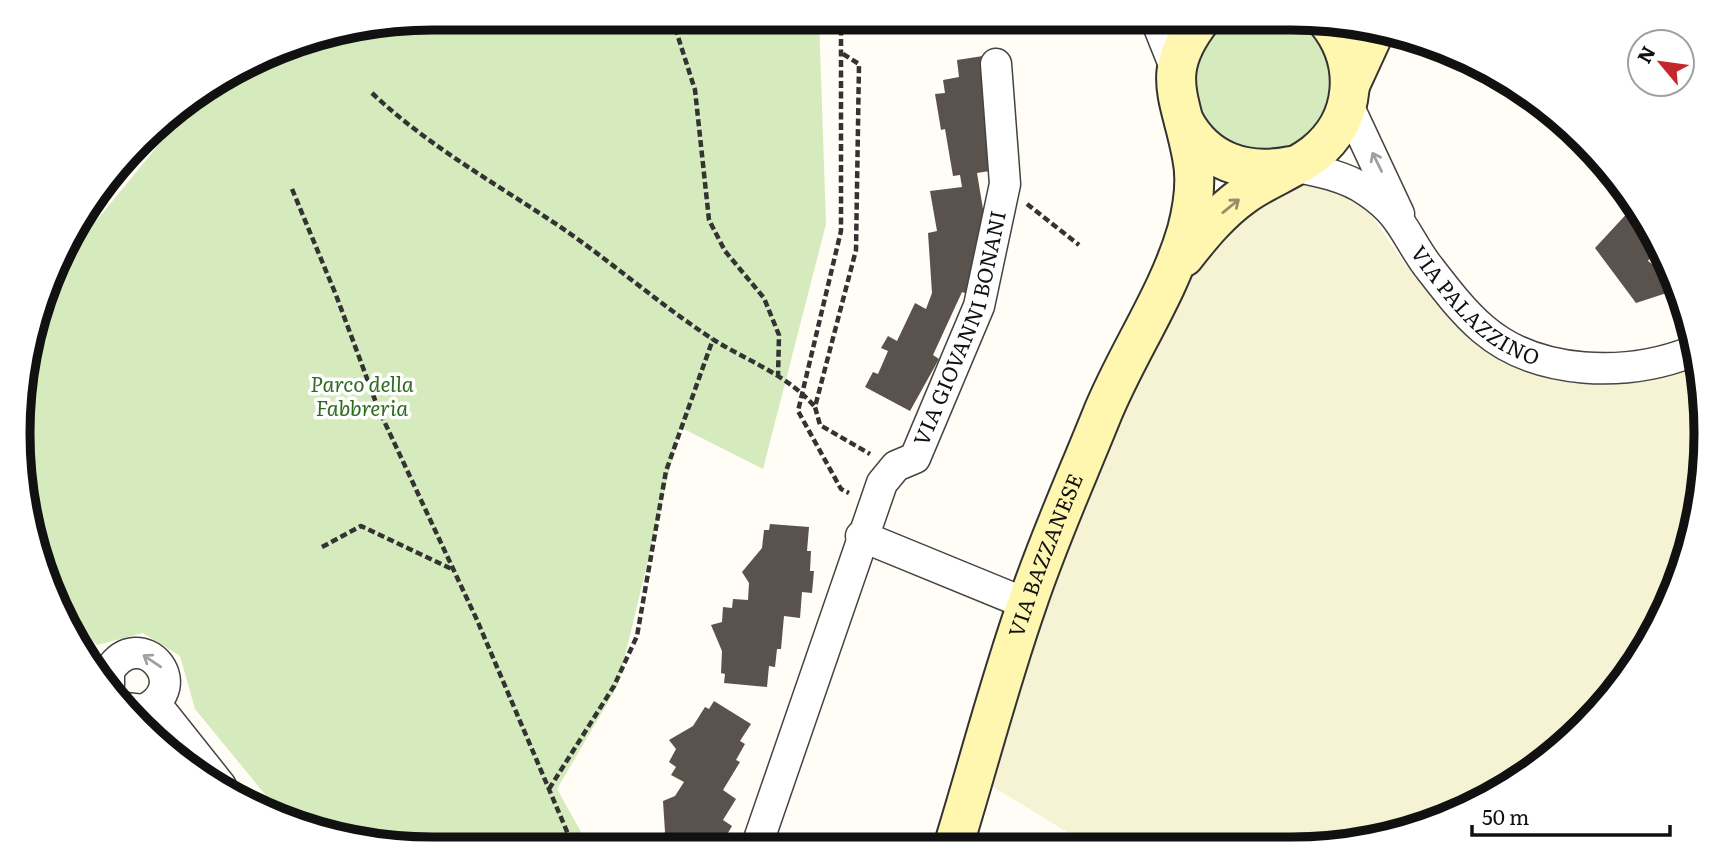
<svg xmlns="http://www.w3.org/2000/svg" width="1724" height="867" viewBox="0 0 1724 867" font-family="Literata,serif">
<style>
.farmland{fill:#f6f3d4}
.green{fill:#d5ebbd}
.building{fill:#5a524d}
.lines{fill:none;stroke-linecap:round;stroke-linejoin:round}
.minor-casing{stroke:#444;stroke-width:33}
.tertiary-casing{stroke:#444;stroke-width:40}
.secondary-casing{stroke:#333;stroke-width:42}
.path{stroke:#333;stroke-width:4.5;stroke-dasharray:7 3.5;stroke-linecap:butt}
.minor{stroke:#fff;stroke-width:30}
.tertiary{stroke:#fff;stroke-width:37}
.secondary{stroke:#fff6b0;stroke-width:38}
.oneway{stroke:#a0a0a0}
.oneway2{stroke:#948f68}
.labels{text-anchor:middle;stroke-width:7;stroke-linejoin:round;paint-order:stroke}
.street-label{font-size:21px;fill:#111;stroke:#fff}
.park-label{font-size:21px;font-style:italic;fill:#2f6b1f;stroke:#fff}
.rim{fill:none;stroke:#111;stroke-width:9}
</style>
<rect width="100%" height="100%" fill="#fffdf5"/>
<path class="farmland" d="M1293 177 1353 188 1402 260 1471 337 1578 382 1693 362 1706 460 1664 617 1620 687 1543 764 1449 818 1345 846 1092 847 967 771 1164 294 1230 212Z"/>
<path class="green" d="M434 18H819L826 224 763 469 680 427 618 685 557 789 590 848 407 849 282 815 195 709 180 656 143 633 97 645 55 601 21 487 26 352 64 260 202 92 299 40Z
M1223 18H1306L1316 25 1340 69 1315 140 1267 159 1218 143 1190 100 1194 52 1207 31Z"/>
<path class="building" d="M983 56 999 153 996 170 977 173 985 221 973 296 962 292 933 355 939 359 910 411 865 387 873 372 878 374 888 351 881 348 888 336 897 341 915 303 926 309 932 293 928 233 937 231 930 191 962 187 960 175 953 176 945 129 941 130 935 94 945 93 943 80 959 77 957 60Z
M1632 208 1656 250 1648 261 1672 279 1679 289 1636 303 1595 248Z
M770 524 809 527 807 551H811L810 571H814L812 593 802 592 800 618 784 616 781 649H777L775 667 769 666 767 687 724 683 725 674 721 673 722 651 711 625 722 622 723 607 732 608 733 599 748 600 749 583 742 572 762 548 764 530H769Z
M714 701 751 724 740 741 745 744 736 760 740 762 723 790 736 799 723 820 732 826 721 845 717 842 713 848H656L665 832 663 801 675 796 684 782 671 775 676 767 669 762 676 749 669 740 693 726 705 707 709 709Z"/>
<g class="lines">
<defs>
<g id="minor">
<path d="M1348 105 1399 214"/>
<path id="s1" d="M1292 166C1318 171 1345 176 1367 191 1402 214 1405 235 1427 265 1444 287 1462 311 1483 329 1538 376 1627 377 1691 352"/>
<path d="M861 536 1027 604"/>
<path d="M109 685V671C140 622 196 686 143 710L125 708"/>
<path d="M155 703 221 786"/>
<path id="s2" d="M756 848 882 483 896 466 915 458 979 306 1005 184 996 64"/>
</g>
<path id="tertiary" d="M1159 18 1177 63"/>
<g id="secondary">
<path d="M1351 83 1374 33"/>
<path d="M1184 121C1206 162 1246 175 1290 166"/>
<path d="M1184 257C1202 234 1220 212 1244 195 1266 179 1293 170 1314 154 1357 120 1361 63 1327 21"/>
<path id="s3" d="M953 847C978 766 999 684 1027 604 1048 541 1076 479 1101 417 1126 354 1168 296 1187 230 1193 207 1197 180 1192 157 1181 96 1158 74 1202 18"/>
</g>
</defs>
<use href="#minor" class="minor-casing"/>
<use href="#tertiary" class="tertiary-casing"/>
<use href="#secondary" class="secondary-casing"/>
<path class="path" d="M672 18 695 90 709 220 725 251 764 298 779 335 778 377
M841 18V231L798 411 841 489 849 493
M843 54 859 64 856 250 815 407 820 425 870 454
M372 93C428 146 495 183 559 226 612 262 660 305 714 340 748 361 789 376 815 407
M292 189 336 295 378 408 477 620 574 848
M1027 204 1079 245
M76 231 182 103
M322 547 361 526 454 570
M68 628 92 653
M549 789 614 686 637 636 666 471 713 339"/>
<use href="#minor" class="minor"/>
<use href="#tertiary" class="tertiary"/>
<use href="#secondary" class="secondary"/>
</g>
<defs><path id="oneway-shaft" d="M-6 0H5M1.5-3L5.5 0L1.5 3" fill="none" stroke-width="1.6" stroke-linecap="round" stroke-linejoin="round" transform="scale(1.75)"/></defs>
<g class="oneway">
<use href="#oneway-shaft" transform="translate(1377 162) rotate(-116)"/>
<use href="#oneway-shaft" transform="translate(152 661) rotate(-146)"/>
</g>
<use class="oneway2" href="#oneway-shaft" transform="translate(1231 206) rotate(-39)"/>
<g class="labels">
<g class="street-label">
<text dy="7" stroke="none"><textPath href="#s1" startOffset="240">VIA PALAZZINO</textPath></text>
<text dy="7" stroke="none"><textPath href="#s2" startOffset="567">VIA GIOVANNI BONANI</textPath></text>
<text dy="7" stroke="none"><textPath href="#s3" startOffset="306">VIA BAZZANESE</textPath></text>
</g>
<g class="park-label">
<text x="362" y="392">Parco della<tspan x="362" dy="24">Fabbreria</tspan></text>
</g>
</g>
<path d="M0 0H1724V867H0ZM433 30H1291A403 403 0 0 1 1694 433V434A403 403 0 0 1 1291 837H433A403 403 0 0 1 30 434V433A403 403 0 0 1 433 30Z" fill="#fff" fill-rule="evenodd"/>
<path class="rim" d="M433 30H1291A403 403 0 0 1 1694 433V434A403 403 0 0 1 1291 837H433A403 403 0 0 1 30 434V433A403 403 0 0 1 433 30Z"/>
<g transform="translate(1661 63) rotate(299)"><circle r="33" fill="#ffffff" stroke="#a0a0a0" stroke-width="2"/>
<path d="M0-5L12 26L0 18L-12 26Z" fill="#c4262e"/>
<text y="-10" font-size="19" font-weight="bold" text-anchor="middle" fill="#111111">N</text>
</g>
<path d="M1472 825v10h198v-10" fill="none" stroke="#111111" stroke-width="3.5"/>
<text x="1482" y="825" font-size="21" fill="#111111" stroke="#ffffff" stroke-width="5" paint-order="stroke">50 m</text>
</svg>
